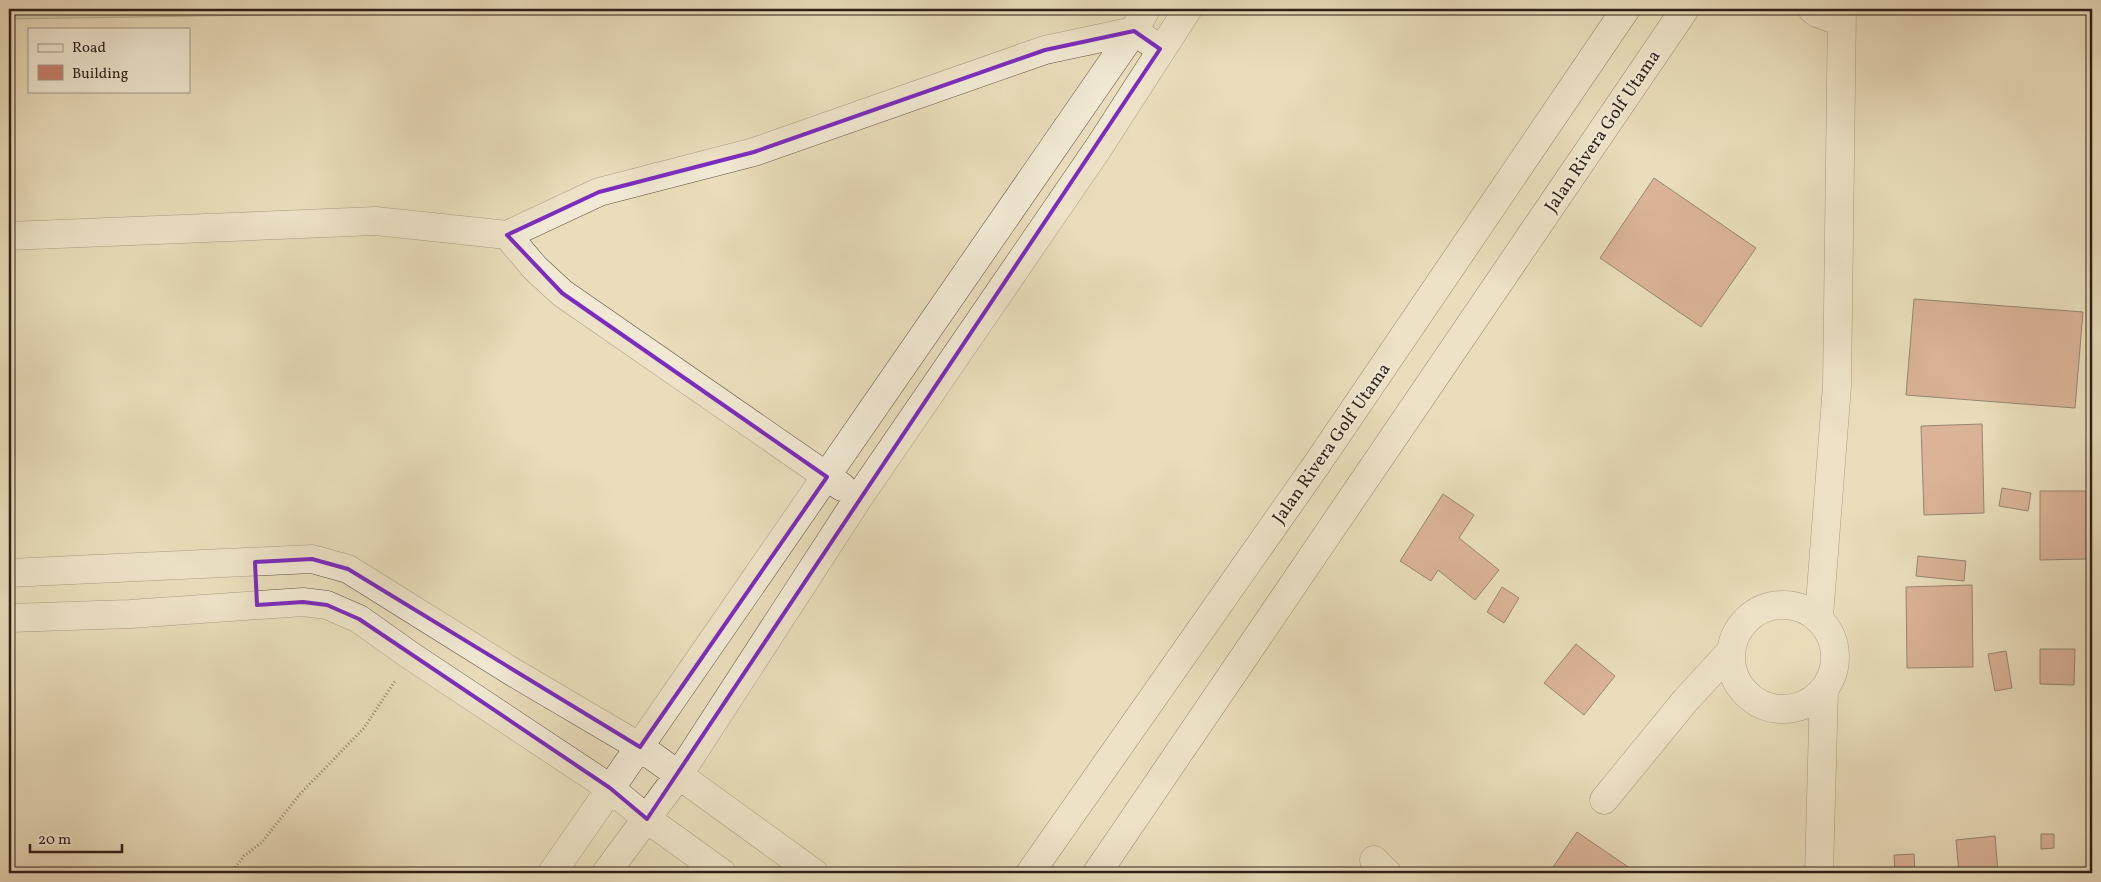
<svg xmlns="http://www.w3.org/2000/svg" width="2101" height="882" viewBox="0 0 2101 882" font-family="Vollkorn,serif">
<style>
.green{fill:#b5c191;stroke:#727055}
.building{fill:#c8806d;stroke:#2e1f19}
.lines{fill:none;stroke-linecap:round;stroke-linejoin:round}
.street-casing{stroke:#5d4e42;stroke-width:29}
.secondary-casing{stroke:#2e1f19;stroke-width:29}
.path{stroke:#2e1f19;stroke-width:3;stroke-dasharray:1 2.5;stroke-linecap:butt}
.street{stroke:#f1e9d3;stroke-width:28}
.secondary{stroke:#f1e9d3;stroke-width:28}
.marked{fill:none;stroke:#7b2cbf;stroke-width:4;stroke-linejoin:round}
.labels{text-anchor:middle;stroke-width:4;stroke-linejoin:round;paint-order:stroke}
.street-label{font-size:18px;fill:#2e1f19;stroke:#f1e9d3}
</style>
<rect width="100%" height="100%" fill="#e9ddbb"/>
<filter id="stains"><feTurbulence type="fractalNoise" baseFrequency=".004" numOctaves="4"/><feColorMatrix values="0 0 0 0 .2 0 0 0 0 .09 0 0 0 0 .02 0 0 0 .5 -.17"/></filter>
<radialGradient id="worn" r=".72"><stop offset=".6" stop-color="#630" stop-opacity="0"/><stop offset="1" stop-color="#630" stop-opacity=".3"/></radialGradient>
<path class="green" d="M9 9H524L519 11 9 19Z"/>
<path class="building" d="M1654 178 1756 248 1701 327 1600 258Z
M1914 299 2083 312 2075 408 1906 395Z
M1982 424 1984 513 1924 515 1921 426Z
M2002 488 2031 493 2028 511 1999 506Z
M2040 491H2088L2087 559 2040 560Z
M1443 494 1474 515 1459 538 1499 570 1475 600 1438 570 1431 581 1400 561Z
M1918 556 1966 561 1964 581 1916 576Z
M1972 585 1973 667 1907 668 1906 587Z
M1502 587 1519 598 1504 623 1487 612Z
M1576 644 1615 676 1584 715 1544 683Z
M2040 649H2075L2074 685 2040 684Z
M2006 651 2012 688 1995 691 1988 654Z
M1577 832 1637 873H1549Z
M2041 834H2054V848L2041 849Z
M1995 836 1998 873H1959L1956 840Z
M1914 854 1915 873H1895L1894 855Z"/>
<g class="lines">
<defs>
<path id="street" d="M1812 9 1817 13 1841 22
M507 235 535 268 562 293 842 487
M9 236 376 221 507 235 599 192 754 152 1045 50 1134 31 1160 49
M9 573 312 559 348 569 511 671 640 747 814 873
M1731 657a52 52 0 1 1 104 0a52 52 0 1 1-104 0Z
M1819 616 1837 386 1842 9
M9 618 130 614 303 602 327 605 359 619 411 656 610 788 647 819 722 873
M1604 800 1685 701 1730 652
M1374 860 1387 873
M552 873 1134 31 1146 9
M606 873 678 776 859 497 1099 147 1188 9
M1819 873 1824 689"/>
<path id="secondary" d="M1030 873 1317 464 1626 9
M1097 873 1685 9"/>
</defs>
<use href="#street" class="street-casing"/>
<use href="#secondary" class="secondary-casing"/>
<path class="path" d="M231 873 244 856 262 842 300 794 364 728 395 681"/>
<use href="#street" class="street"/>
<use href="#secondary" class="secondary"/>
</g>
<path d="M0 0H2101V882H0ZM1134 31 1160 49 647 819 610 788 359 619 327 605 303 602 257 605 255 562 312 559 348 569 640 747 827 477 562 293 507 235 599 192 754 152 1045 50Z" fill="#e9ddbb" fill-opacity=".55" fill-rule="evenodd"/>
<path class="marked" d="M1134 31 1160 49 647 819 610 788 359 619 327 605 303 602 257 605 255 562 312 559 348 569 640 747 827 477 562 293 507 235 599 192 754 152 1045 50Z"/>
<g class="labels">
<g class="street-label">
<text transform="translate(1602 131) rotate(-56)" y="6">Jalan Rivera Golf Utama</text>
<text transform="translate(1331 443) rotate(-55)" y="6">Jalan Rivera Golf Utama</text>
</g>
</g>
<rect width="2101" height="882" fill="none" stroke="#e9ddbb" stroke-width="30"/>
<rect x="10" y="10" width="2081" height="862" fill="none" stroke="#2e1f19" stroke-width="2.5"/>
<rect x="15" y="15" width="2071" height="852" fill="none" stroke="#2e1f19"/>
<rect x="28" y="28" width="162" height="65" fill="#f1e9d3" stroke="#a39889"/>
<rect x="38" y="44" width="25" height="8" fill="#f1e9d3" stroke="#a39889"/>
<text x="72" y="52" font-size="15" fill="#2e1f19">Road</text>
<rect x="38" y="65" width="25" height="15" fill="#c8806d" stroke="#a39889"/>
<text x="72" y="78" font-size="15" fill="#2e1f19">Building</text>
<path d="M30 844v8h92v-8" fill="none" stroke="#2e1f19" stroke-width="2.5"/>
<text x="38" y="844" font-size="15" fill="#2e1f19" stroke="#f1e9d3" stroke-width="4" paint-order="stroke">20 m</text>
<rect width="100%" height="100%" filter="url(#stains)"/>
<rect width="100%" height="100%" fill="url(#worn)"/>
</svg>
